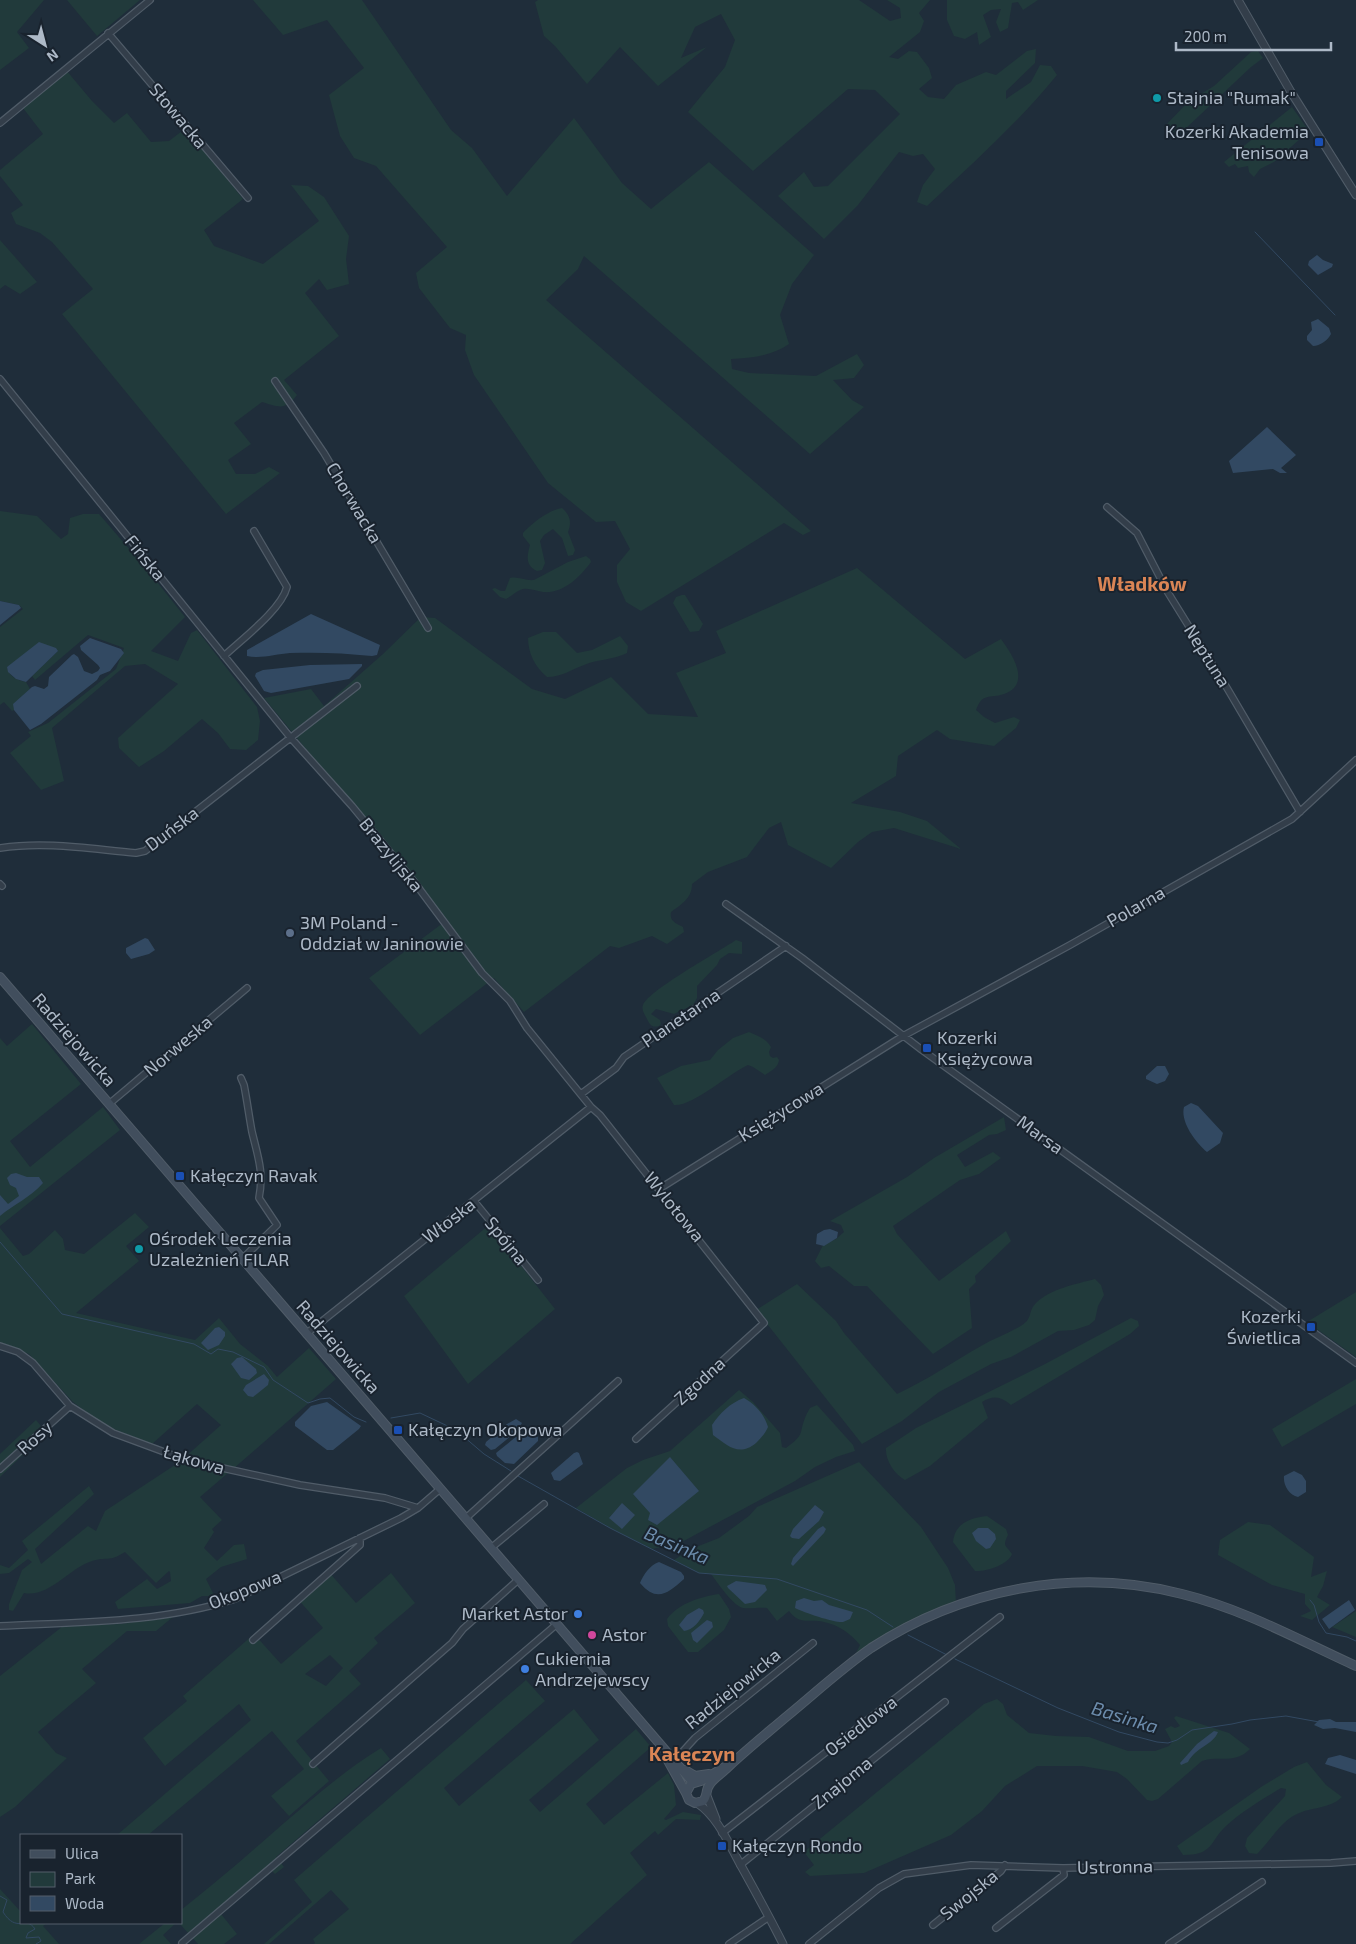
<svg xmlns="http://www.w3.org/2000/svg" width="1356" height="1944" viewBox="0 0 1356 1944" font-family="'Exo 2',sans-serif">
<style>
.green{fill:#213a3b;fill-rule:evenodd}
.water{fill:#324962}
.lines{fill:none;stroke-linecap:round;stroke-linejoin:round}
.stream{stroke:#324962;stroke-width:1}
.minor-casing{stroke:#505c68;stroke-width:8}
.tertiary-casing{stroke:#505c68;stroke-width:9}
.secondary-casing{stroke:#505c68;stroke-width:10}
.minor{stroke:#333e4a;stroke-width:5.5}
.tertiary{stroke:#333e4a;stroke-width:7}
.secondary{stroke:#414e5d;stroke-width:8}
.culture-dot{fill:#0f9aa8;stroke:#19232e;stroke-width:2}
.transit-dot{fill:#1a4fb4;stroke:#19232e;stroke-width:2}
.service-dot{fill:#5c6f8a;stroke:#19232e;stroke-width:2}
.shop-dot{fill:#3f7fe0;stroke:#19232e;stroke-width:2}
.hotel-dot{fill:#d1479c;stroke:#19232e;stroke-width:2}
.labels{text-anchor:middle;stroke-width:4;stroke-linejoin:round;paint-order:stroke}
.poi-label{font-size:18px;fill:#adb9c7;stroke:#19232e;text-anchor:start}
.street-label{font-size:18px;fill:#adb9c7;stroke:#19232e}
.water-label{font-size:19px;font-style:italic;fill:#6c8cac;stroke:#19232e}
.quarter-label{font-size:20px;font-weight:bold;fill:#da8555;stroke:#19232e}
</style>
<rect width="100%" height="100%" fill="#1f2d3a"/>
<path class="green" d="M0 0H44L17 32 29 48 0 70Z
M67 0H140L97 36Z
M253 0H362L451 130 472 148 507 196 574 118 622 183 651 209 709 162 814 255 792 284 780 315 789 344C772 356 751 358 731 359L732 369 749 373 816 376 857 354 864 365 854 378 833 380 852 400 864 407 810 454 584 256 578 269 546 300 811 531 803 535 784 523 641 611 626 602 617 582V565L630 549 615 521 596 522 548 483 474 375 465 350 466 335 450 328 419 288 416 273 447 247 376 166 354 158 340 136 329 95 364 68 327 20 283 35Z
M538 0H859L890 21 901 18 900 8 887 0H930L919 13 924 21 920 32 889 57 898 59 909 51 917 52 929 68 932 78 919 89 928 97 944 99 956 85 986 72 996 75 1027 51 1036 49 1035 63 1006 91V99L1031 82 1040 65 1051 66 1057 75C1018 123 972 164 927 206L917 202 923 185 935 169 923 154 913 156 899 152 858 205 824 239 778 196 804 172 814 187 828 186 900 114 875 90 848 89 753 171 688 112 725 67 735 40 721 14 695 27 681 58 707 47 658 86 620 47 587 84 555 46 544 36 535 2Z
M947 0H1038L1023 10 1018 2 1012 3 1008 28 1000 32 996 22 1001 9 991 10 983 15 991 37 979 45 977 32 965 39 954 36 947 20Z
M1258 51 1263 58 1251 67 1183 131 1176 136 1168 134 1164 127 1189 101 1214 86 1251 52Z
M66 70 92 101 114 123 127 113 151 142 169 141 186 128 243 199 204 230 214 246 263 264 319 221 291 185 308 186 324 197 349 236 346 259 349 284 327 290 319 279 305 293 339 336 284 380 297 395C285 411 279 407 262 402L234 423 251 444 228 460 236 474H255L269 467 280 473 226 514 62 314 93 289 52 242 40 233 16 224 11 213 23 205 0 176V170L43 134 23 108Z
M1292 107 1309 131 1274 162 1260 169 1254 177 1249 172 1248 166 1238 168 1235 164 1229 167 1224 162Z
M0 240 37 282 20 294 5 285 0 289Z
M562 508C570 515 572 522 568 532L575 550 573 555 568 556 562 538 553 529 544 535 540 541 545 563 542 570 537 571C525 565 527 556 530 545L523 536V533C532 523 549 510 562 508Z
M0 511 37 516 61 539 68 534 70 518 83 514H99L149 572 185 617 151 651 178 661 191 633 197 630 257 707 260 721 258 740 246 750 230 749 218 733 202 719 164 751 139 767 119 748 118 738 178 684 145 664 125 666 52 728 64 781 41 790 10 753 31 736 28 732 48 723 116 669 124 648 88 635 35 680 32 676 58 651 7 667C9 677 17 680 26 682L30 689 14 704V710L12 711 4 702 0 705V627L23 609 19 605 0 601Z
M586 556 590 559 591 562C580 577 563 594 543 592 536 591 530 588 523 589 516 591 512 596 506 599L500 597 492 589 495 588 501 591H505L510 578C518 576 525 581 534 580L568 562Z
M857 568 965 659 1001 639C1012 654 1032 684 1004 694 989 699 983 692 976 710L984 717 995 723 1014 717 1020 720 1016 728 994 746 950 739 937 730 898 756 896 776 851 803 900 812 927 821 961 849 894 828 872 832 858 842 831 868 788 845 781 822 769 828 747 857 708 872 692 884C692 898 682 904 671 912 669 921 676 923 683 927L684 932 667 944 652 936 619 948 610 946 524 1012 494 978 420 1035 369 978 447 920 264 698 311 689 324 706 383 654 421 617 435 618 532 689 565 699 611 677 648 714 698 717 676 673 726 653 716 631Z
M682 595H685L703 624 699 631 690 632 673 603 676 597Z
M543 632H556L577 653 592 650 620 636 628 646 627 653C613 660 598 659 584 665 570 670 562 677 547 677 535 667 528 653 528 638Z
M736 940 742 942V954L729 953 720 959 717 965 697 986V998L693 1005 674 1014 656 1009 651 1014 660 1020 661 1024 659 1026C652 1028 650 1025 647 1019 645 1015 641 1010 643 1005 649 990 720 951 736 940Z
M32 1024 81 1084 10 1141 30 1167 103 1107 120 1130 0 1226V1038L7 1046Z
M749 1032C758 1036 766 1038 771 1047L769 1052 770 1056 773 1058 777 1057 779 1060C778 1068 771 1071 765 1075L753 1067 748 1065C730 1073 692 1107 674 1105L657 1078 681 1066 710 1060 718 1050 733 1038Z
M1004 1117 1006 1130 997 1134 989 1135 957 1155 965 1167 993 1152 1001 1158 979 1174 960 1180 893 1226 897 1234 939 1281 1006 1231 1011 1241 975 1276 976 1282 969 1289 972 1328 933 1354 867 1286H854L829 1266 821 1268 815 1261 823 1245 836 1239 844 1232 841 1225 830 1221 907 1177 934 1158Z
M135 1213 149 1227 126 1246 139 1261 76 1313 195 1340 219 1318 240 1344 268 1366 277 1377 309 1348 336 1379 233 1469 184 1458 221 1425 197 1404 152 1444 116 1430 94 1418 73 1402 29 1354 0 1343V1228L23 1256 29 1254 55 1230 63 1239 65 1250 84 1254Z
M489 1225 555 1309 468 1384 404 1296Z
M1095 1279 1101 1285 1104 1295 1098 1306 1095 1320 1089 1325 1074 1330 1058 1331 1011 1357 991 1364 939 1392 902 1421 862 1444 756 1310 797 1284 836 1321 844 1333 897 1394C927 1380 953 1362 981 1346 993 1339 1007 1334 1019 1327 1034 1319 1027 1312 1036 1303 1050 1289 1076 1284 1095 1279Z
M1356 1292V1357L1307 1322Z
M1131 1318 1138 1321 1139 1326 1130 1334 1011 1405C1001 1396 993 1395 982 1402L988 1418 930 1466 905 1480C894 1474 885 1460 886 1448L916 1428 1045 1364Z
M1356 1379V1404L1282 1447 1272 1429Z
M739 1390 753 1402 780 1433 782 1447 786 1448C791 1444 799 1439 801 1432 803 1423 805 1416 810 1408L817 1405 853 1445 855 1451 836 1457 815 1467 795 1481 680 1543 652 1549 610 1528 576 1508 627 1468 643 1460 670 1451Z
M36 1420 41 1426 34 1444 0 1477V1454Z
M181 1461 228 1473 200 1497 222 1520 212 1529 214 1532 204 1548 217 1561 234 1545 244 1544 247 1559 221 1567 206 1579 213 1593 218 1596H202L190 1603 118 1609 115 1602 147 1579 157 1589 171 1581 170 1572 169 1571 156 1583 125 1552C108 1563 107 1556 92 1561 69 1568 49 1598 24 1593L13 1611 9 1610V1604L22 1570 32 1562 28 1559 9 1573 0 1574V1565L9 1568 28 1550 22 1541 89 1486 94 1494 35 1549 41 1564 88 1526 96 1531 105 1511Z
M859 1462 921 1527 948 1568 955 1585 956 1603 882 1638 856 1653 860 1645C851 1634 839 1625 824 1622 809 1618 800 1626 789 1611L777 1621 767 1608C760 1607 750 1609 743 1608 732 1605 718 1583 711 1574L699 1573 674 1560 691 1549 719 1538 749 1516 757 1507Z
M987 1516 1006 1529 1008 1535C1002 1547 1006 1545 1012 1554 1008 1565 985 1572 975 1571L953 1542C955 1523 970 1518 987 1516Z
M1248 1522 1270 1525 1314 1557 1311 1577 1327 1571 1323 1586 1317 1597 1330 1605 1312 1620 1300 1616 1311 1611 1305 1604V1594L1272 1585 1218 1555 1220 1540Z
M328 1571 356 1603 391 1573 415 1603 374 1638 378 1643 349 1671 361 1684 296 1741 329 1781 289 1816 271 1796 304 1769 272 1731 148 1835H117L251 1720 239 1704 165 1766 143 1738 187 1701 183 1696 254 1634 281 1664 323 1628 297 1598ZM330 1655 343 1668 326 1686 305 1674Z
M719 1594 729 1609 731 1617 724 1630 698 1652H688L668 1626 667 1619C679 1603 700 1597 719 1594Z
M1356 1611V1637L1332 1627Z
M174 1616 156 1631H127L82 1669 96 1683 38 1732 56 1753 67 1758 15 1807 0 1817V1676L63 1626 121 1624Z
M526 1680 545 1701 444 1788 459 1806 574 1709 599 1740 529 1800 540 1812 636 1729 651 1747 586 1804 604 1825 668 1773 674 1785 676 1805 664 1819 666 1820 683 1812 701 1815 700 1820 676 1819 658 1835 655 1831 630 1853 647 1875 570 1944H314L315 1943 313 1939 349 1909 331 1890 269 1944H264L312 1902 294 1880Z
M997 1699 1003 1704 1007 1715 1029 1733 1056 1736 1089 1737 1128 1751H1155L1169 1746 1172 1742 1165 1729 1171 1726 1175 1728 1180 1726 1174 1718 1176 1716 1229 1733 1250 1749C1234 1765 1220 1755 1202 1761L1158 1799 1152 1801 1147 1800 1127 1779 1117 1772 1082 1766H1037L1005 1786 982 1811 951 1835 864 1873 810 1876 805 1872 814 1865 804 1852 984 1704Z
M381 1748 390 1759 276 1857 284 1867 275 1874 272 1871 221 1914 237 1934 224 1944H198L179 1923H181V1910C217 1882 250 1853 284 1823 315 1797 346 1769 381 1748Z
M1307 1762 1326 1785 1342 1797C1328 1810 1312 1806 1295 1815 1280 1823 1269 1842 1257 1854L1249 1853 1245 1846 1247 1838 1285 1796 1286 1789 1281 1788C1263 1799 1242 1811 1226 1826 1209 1842 1214 1855 1183 1855L1177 1846 1261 1787 1294 1767Z
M0 1889 21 1912V1923H47L43 1926 59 1944H0Z
M165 1923H176L163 1935 171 1944H139Z"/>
<path class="water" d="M1317 255 1323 260 1333 264 1332 267 1318 275 1308 265 1309 261Z
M1318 319 1329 328 1331 334C1328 340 1320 346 1313 346L1307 340V336L1312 330 1311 322Z
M1267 427 1296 455 1281 468 1287 473H1280L1273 469 1233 473 1229 461Z
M0 601 19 605 21 608 0 625Z
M311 614 380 645 377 655 372 656C344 653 318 652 290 653 276 654 261 659 247 656V650Z
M90 638 121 649 124 653 110 671 100 675 97 680 41 724 30 730 14 710 13 704 32 687 35 686 44 689 48 686 49 677 72 655 74 654 78 657 84 671 92 674 98 671 100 668 98 665 81 650 80 646Z
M39 642 56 648 58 651 26 682 16 679 8 672 7 667Z
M362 664V666L349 679 271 693 264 691 255 676 256 673 263 670 310 665Z
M145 938 148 939 155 950 149 954 131 959 126 953V948Z
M1157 1066H1165L1169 1074 1165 1081 1157 1084 1146 1079V1076Z
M1191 1103 1198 1106 1223 1133 1220 1143 1207 1152C1196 1143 1180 1122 1184 1107Z
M16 1173 27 1177H39L43 1183C30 1198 14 1204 0 1216V1195L8 1204 19 1196 16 1188 10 1185 7 1178 11 1174Z
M830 1229 838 1232 837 1238 824 1246 816 1244 817 1234 824 1230Z
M219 1327 225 1332V1336L219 1345 208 1350 201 1343 215 1328Z
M242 1357 256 1369 257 1373 249 1380 241 1378 231 1364 237 1358Z
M264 1374 269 1380 268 1385 253 1397 248 1396 243 1390 246 1385Z
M744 1398C756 1405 764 1414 768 1427 765 1434 761 1438 756 1443 739 1457 728 1446 713 1435L712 1425C720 1413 730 1403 744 1398Z
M327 1402 361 1426 359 1429 333 1450H327L295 1426V1422L311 1406Z
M516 1419 522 1423 517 1431 495 1449 491 1450 485 1445 486 1442 507 1424Z
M531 1430 538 1437V1441L514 1464 505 1463 497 1456 496 1453 517 1436Z
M577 1452 579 1453 583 1464 560 1481 554 1480 551 1473 574 1453Z
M670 1457 699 1491 657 1525 648 1520 650 1513 633 1494Z
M1294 1471 1302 1475 1306 1481V1492L1298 1497C1289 1495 1283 1485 1284 1476Z
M622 1503 635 1515 622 1529 609 1518Z
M815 1505 824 1512 819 1521 799 1539 792 1538 790 1536 793 1529Z
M823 1526 826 1529 824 1533 793 1566 791 1564 793 1558 818 1529Z
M978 1528H988L995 1534 996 1539 990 1548 986 1549 976 1541 972 1533Z
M659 1562 681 1572 684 1576V1579C668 1593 657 1603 640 1583 643 1575 651 1564 659 1562Z
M736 1581 765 1585 767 1590 755 1602 745 1604 728 1588 727 1586Z
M804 1598 814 1601 822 1600 829 1605 853 1612 850 1619 843 1622C835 1623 805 1613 795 1608L796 1601Z
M1349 1600 1355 1610 1329 1629 1322 1619Z
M699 1608 703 1610 704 1613C700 1621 693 1630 684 1631L679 1625 687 1615Z
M707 1620 712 1622 713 1627 697 1643 693 1640 691 1633Z
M1330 1719 1336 1722H1356V1732L1335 1728 1323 1729 1314 1725 1319 1720Z
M1214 1731 1218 1732C1213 1745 1196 1747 1188 1762L1181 1765 1180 1763 1197 1744Z
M1340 1755 1356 1760V1774L1325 1764 1328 1758Z"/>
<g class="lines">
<path class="stream" d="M1255 232 1335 315
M0 1242 62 1314 194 1344 211 1354 218 1349 233 1352 264 1367 273 1380 308 1403 320 1399 330 1398 354 1417 366 1422
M391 1418 420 1413 456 1430 484 1454 511 1471
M518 1476 610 1528 699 1573 777 1579 867 1610 893 1627
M1310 1600 1314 1605 1319 1622 1326 1633 1347 1637 1356 1641
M908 1635 947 1655
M955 1659 1058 1708 1119 1732 1157 1742 1168 1743 1177 1740 1192 1730 1232 1724 1250 1720 1286 1716 1319 1722
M0 1896 7 1900 3 1912C17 1934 26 1915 35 1929L28 1933 26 1938 39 1937 41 1941 36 1944"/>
<defs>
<path id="minor" d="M108 33 248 198
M0 123 150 0
M0 379 290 737 352 806 412 879 482 973 510 1001 527 1028 591 1107 600 1115 764 1323 636 1439
M275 381 324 453 428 628
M1107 507 1137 533 1167 591 1227 688 1300 812
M224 656C242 639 281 610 287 587L254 531
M0 848C46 841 90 849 136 853L145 851 357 686
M0 884 2 886
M726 904 802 958 922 1050 1356 1363
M241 1078 244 1085C247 1100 249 1116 252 1132 258 1157 264 1172 259 1198L277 1225 242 1259
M581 1094 616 1068 624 1057 786 946
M109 1104 247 988
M659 1189 903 1036 1070 945 1292 819 1356 760
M474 1201 538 1280
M306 1334 591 1107
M0 1346 18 1352 33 1363 70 1406 113 1433 186 1460 300 1485 385 1498 418 1508
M0 1469 70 1406
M466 1518 618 1381
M491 1548 544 1504
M0 1626C78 1622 160 1623 235 1599L401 1518 418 1508 440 1489
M253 1640 360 1545V1538
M675 1760 695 1738 813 1643
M313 1764 452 1643 463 1629 518 1580
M722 1833 1000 1617
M740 1865 945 1702
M933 1925 1001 1871 1005 1865
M996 1928 1064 1875 1063 1868
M182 1943 557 1624
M729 1944 769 1917
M809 1944 879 1888 904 1874 971 1865 1063 1868 1331 1863 1356 1861
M1169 1944 1262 1882"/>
<path id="tertiary" d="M1238 0 1291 92 1356 195
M707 1796 716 1819
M697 1803C717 1816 728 1842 739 1862 754 1889 769 1916 783 1944"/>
<path id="secondary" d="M0 977 690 1779 694 1782
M666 1757 686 1793
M733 1762 701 1781 691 1784 686 1793 689 1800 695 1803 703 1801C708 1796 705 1790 710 1784 714 1778 721 1774 726 1769 745 1751 766 1734 786 1717 814 1694 841 1669 871 1648 963 1588 1076 1567 1182 1594 1243 1609 1299 1640 1356 1666
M685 1770 695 1776 709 1774"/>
</defs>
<use href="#minor" class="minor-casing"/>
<use href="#tertiary" class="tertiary-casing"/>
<use href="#secondary" class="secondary-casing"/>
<use href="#minor" class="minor"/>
<use href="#tertiary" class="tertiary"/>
<use href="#secondary" class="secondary"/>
</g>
<g class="culture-dot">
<circle cx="1157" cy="98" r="5"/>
<circle cx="139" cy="1249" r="5"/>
</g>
<g class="transit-dot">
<rect x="1314" y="137" width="10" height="10" rx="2.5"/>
<rect x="922" y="1043" width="10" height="10" rx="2.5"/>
<rect x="175" y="1171" width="10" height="10" rx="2.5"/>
<rect x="1306" y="1322" width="10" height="10" rx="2.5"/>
<rect x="393" y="1425" width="10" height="10" rx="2.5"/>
<rect x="717" y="1841" width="10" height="10" rx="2.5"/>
</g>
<circle class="service-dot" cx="290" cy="933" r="5"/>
<g class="shop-dot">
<circle cx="578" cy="1614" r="5"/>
<circle cx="525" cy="1669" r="5"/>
</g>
<circle class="hotel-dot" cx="592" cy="1635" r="5"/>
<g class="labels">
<g class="poi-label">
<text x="1167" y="104">Stajnia "Rumak"</text>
<text x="1309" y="138" text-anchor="end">Kozerki Akademia<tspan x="1309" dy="21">Tenisowa</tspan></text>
<text x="300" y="929">3M Poland -<tspan x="300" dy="21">Oddział w Janinowie</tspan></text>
<text x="937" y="1044">Kozerki<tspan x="937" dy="21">Księżycowa</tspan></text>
<text x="190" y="1182">Kałęczyn Ravak</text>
<text x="149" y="1245">Ośrodek Leczenia<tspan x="149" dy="21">Uzależnień FILAR</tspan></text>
<text x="1301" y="1323" text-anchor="end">Kozerki<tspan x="1301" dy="21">Świetlica</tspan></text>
<text x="408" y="1436">Kałęczyn Okopowa</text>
<text x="568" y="1620" text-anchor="end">Market Astor</text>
<text x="602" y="1641">Astor</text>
<text x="535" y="1665">Cukiernia<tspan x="535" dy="21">Andrzejewscy</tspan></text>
<text x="732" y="1852">Kałęczyn Rondo</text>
</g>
<g class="street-label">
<text transform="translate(178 116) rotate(50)" y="6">Słowacka</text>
<text transform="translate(354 503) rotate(59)" y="6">Chorwacka</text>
<text transform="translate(145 558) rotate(51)" y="6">Fińska</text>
<text transform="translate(1207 656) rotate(58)" y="6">Neptuna</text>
<text transform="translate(172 829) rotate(-37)" y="6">Duńska</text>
<text transform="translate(391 855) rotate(51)" y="6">Brazylijska</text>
<text transform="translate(1136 907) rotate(-30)" y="6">Polarna</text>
<text transform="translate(681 1018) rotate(-34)" y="6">Planetarna</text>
<text transform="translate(74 1040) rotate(49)" y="6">Radziejowicka</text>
<text transform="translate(178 1046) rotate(-40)" y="6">Norweska</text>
<text transform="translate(781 1112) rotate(-32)" y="6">Księżycowa</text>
<text transform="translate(1040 1135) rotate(36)" y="6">Marsa</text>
<text transform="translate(674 1207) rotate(51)" y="6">Wylotowa</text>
<text transform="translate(449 1221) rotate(-38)" y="6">Włoska</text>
<text transform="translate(506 1241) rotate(51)" y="6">Spójna</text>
<text transform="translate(338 1347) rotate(49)" y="6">Radziejowicka</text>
<text transform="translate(700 1381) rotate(-42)" y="6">Zgodna</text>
<text transform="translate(35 1438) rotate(-42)" y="6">Rosy</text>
<text transform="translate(194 1460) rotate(16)" y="6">Łąkowa</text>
<text transform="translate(245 1590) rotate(-22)" y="6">Okopowa</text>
<text transform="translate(733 1689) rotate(-39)" y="6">Radziejowicka</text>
<text transform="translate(861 1726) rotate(-38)" y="6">Osiedlowa</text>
<text transform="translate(842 1783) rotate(-39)" y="6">Znajoma</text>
<text transform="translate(1115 1867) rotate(-1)" y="6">Ustronna</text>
<text transform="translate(969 1895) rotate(-39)" y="6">Swojska</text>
</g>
<g class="water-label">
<text transform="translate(677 1545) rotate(23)" y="7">Basinka</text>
<text transform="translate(1125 1717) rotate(17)" y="7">Basinka</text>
</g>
<g class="quarter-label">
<text x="1142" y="591">Władków</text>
<text x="692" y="1761">Kałęczyn</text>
</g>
</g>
<rect x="20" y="1834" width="162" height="90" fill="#19232e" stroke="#545f6b"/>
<rect x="30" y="1850" width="25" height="8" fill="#414e5d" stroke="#545f6b"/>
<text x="65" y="1859" font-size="15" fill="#adb9c7">Ulica</text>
<rect x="30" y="1872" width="25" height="15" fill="#213a3b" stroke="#545f6b"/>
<text x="65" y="1884" font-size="15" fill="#adb9c7">Park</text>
<rect x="30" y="1896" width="25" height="15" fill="#324962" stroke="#545f6b"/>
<text x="65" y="1909" font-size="15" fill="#adb9c7">Woda</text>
<g transform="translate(45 45) rotate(144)" stroke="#19232e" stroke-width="4" paint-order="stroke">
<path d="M0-4L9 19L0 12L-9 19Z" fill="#adb9c7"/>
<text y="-8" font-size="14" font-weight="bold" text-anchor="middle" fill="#adb9c7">N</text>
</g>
<path d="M1176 42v8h155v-8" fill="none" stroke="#adb9c7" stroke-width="2.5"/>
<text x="1184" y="42" font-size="15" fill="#adb9c7" stroke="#19232e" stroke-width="4" paint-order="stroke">200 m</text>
</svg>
